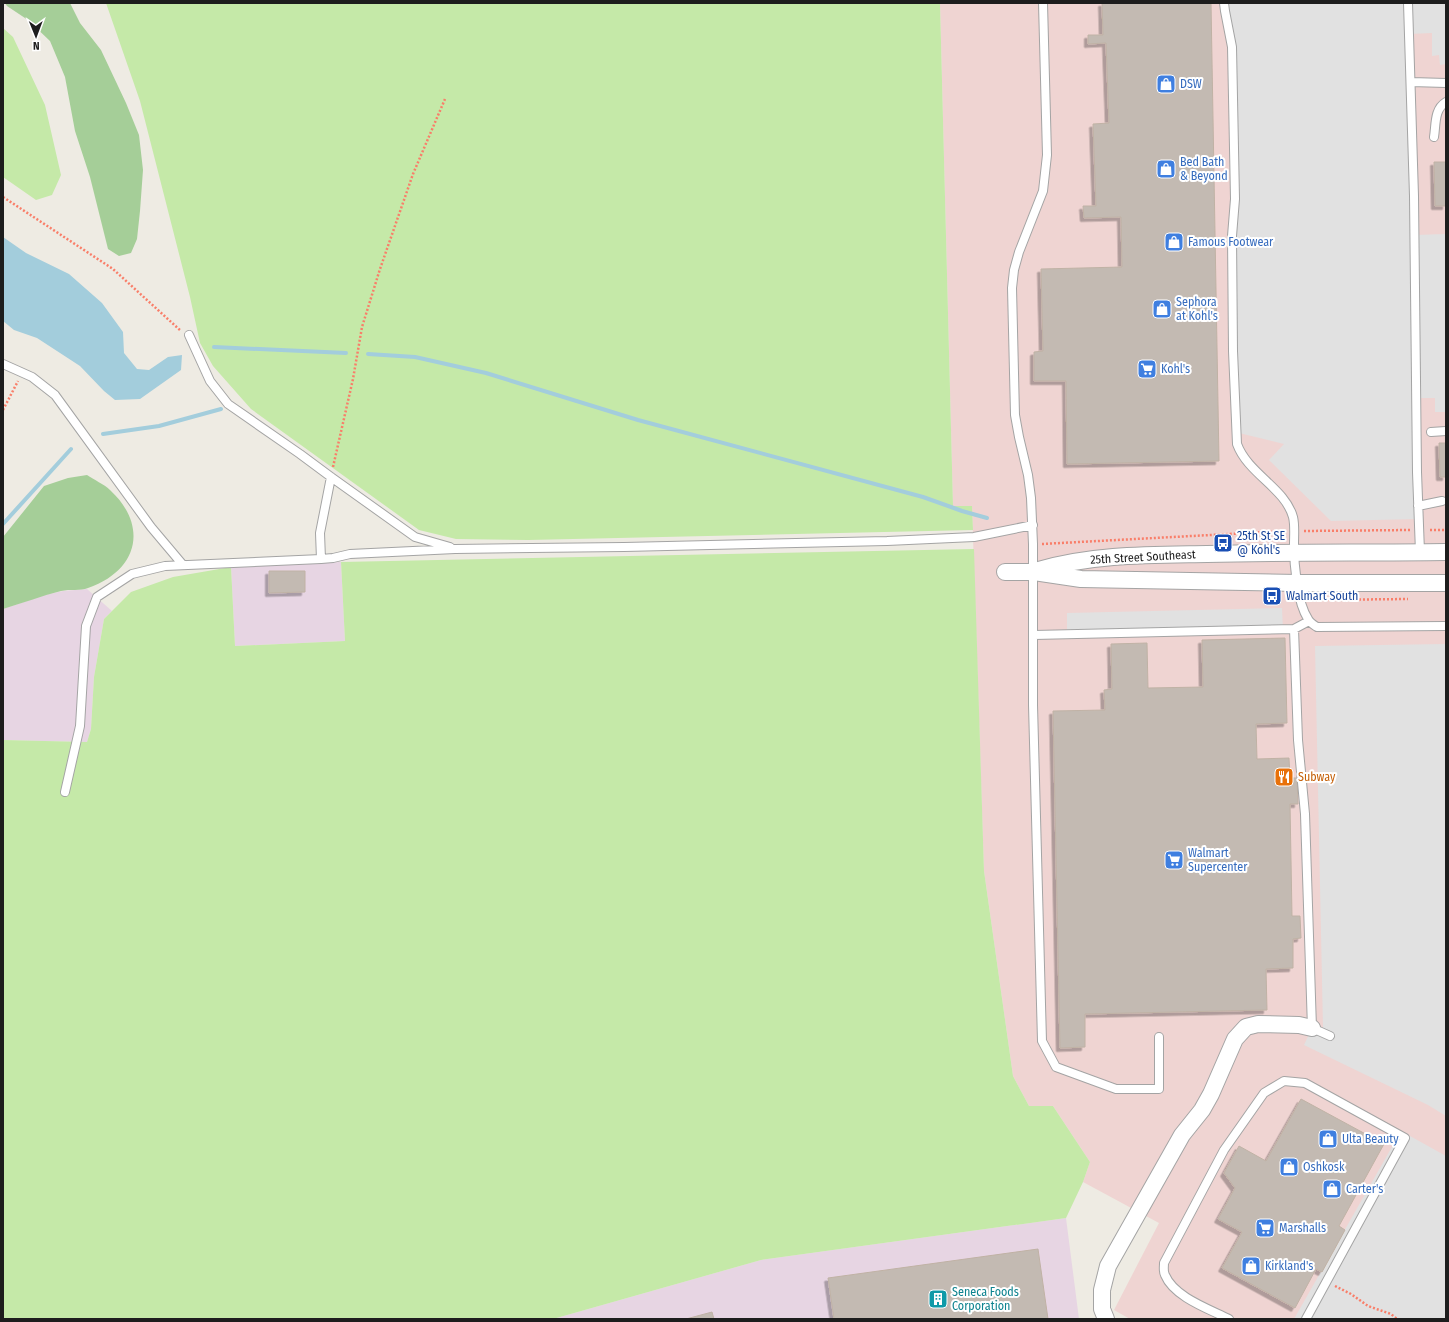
<svg xmlns="http://www.w3.org/2000/svg" width="1449" height="1322" viewBox="0 0 1449 1322" font-family="'Fira Sans Condensed',sans-serif">
<style>
.commercial{fill:#efd4d2}
.industrial{fill:#e7d5e3}
.grass{fill:#c5e9a8}
.forest{fill:#a5ce98}
.parking{fill:#e1e1e1}
.water{fill:#a3cddc}
.lines{fill:none;stroke-linecap:round;stroke-linejoin:round}
.stream{stroke:#a3cddc;stroke-width:4}
.building{fill:#c3bab2;stroke:#c0b2a5;filter:url(#shadow)}
.service-casing{stroke:#a4a4a4;stroke-width:10}
.minor-casing{stroke:#a4a4a4;stroke-width:18}
.path{stroke:#f97e69;stroke-width:2.5;stroke-dasharray:2 2;stroke-linecap:butt}
.service{stroke:#fff;stroke-width:8}
.minor{stroke:#fff;stroke-width:16}
.labels{text-anchor:middle;stroke-width:4;stroke-linejoin:round;paint-order:stroke}
.shop-label{font-size:12px;fill:#366cbe;stroke:#fff;text-anchor:start}
.transit-label{font-size:12px;fill:#164399;stroke:#fff;text-anchor:start}
.street-label{font-size:12px;fill:#1d1d1d;stroke:#fff}
.food-label{font-size:12px;fill:#c56008;stroke:#fff;text-anchor:start}
.culture-label{font-size:12px;fill:#0d838f;stroke:#fff;text-anchor:start}
</style>
<defs>
<filter id="shadow"><feDropShadow dx="-3.5" dy="3.5" stdDeviation="0" flood-color="#0004"/></filter>
</defs>
<rect width="100%" height="100%" fill="#eeebe3"/>
<path class="commercial" d="M940 3H1446V1319H1130L1114 1310 1159 1223 1083 1182 1090 1162 1053 1106H1029L1013 1076 984 871 972 507H953Z"/>
<path class="industrial" d="M341 562 345 641 235 646 231 567Z
M87 589 112 611 104 619 94 677 91 729 87 742 3 740V609L44 595 63 591Z
M1066 1218 1079 1319H553L761 1260Z"/>
<path class="grass" d="M106 3H940L953 506H972L973 530 528 540 456 539 419 530 251 409 213 366 200 343 190 297 140 101Z
M3 28 13 37 45 105 61 175 52 195 36 200 3 177Z
M974 549 984 871 1013 1076 1029 1106H1053L1090 1162 1083 1182 1066 1218 761 1260 553 1319H3V740L87 742 91 729 94 677 104 619 131 592 173 577 231 567 235 646 345 641 341 562Z"/>
<path class="forest" d="M5 3H70L80 23 101 50 126 103 139 135 143 170 140 211 137 239 131 253 119 256 108 249 90 177 75 131 65 77 50 41 28 20 7 6Z
M87 475C94 480 104 484 110 490 149 526 138 571 88 588 80 591 70 589 61 591 41 596 23 603 3 609V537L44 486 68 478Z"/>
<path class="parking" d="M1228 3H1446V64L1440 65 1439 55 1432 56V33L1409 34 1414 235 1446 234V412H1435V398H1416L1418 519 1331 521 1269 460 1284 444 1239 433Z
M1282 608 1283 630 1067 634V613Z
M1446 644V1116L1428 1105 1304 1045 1312 1028H1323L1315 646Z
M1401 1131 1446 1156V1319H1294Z"/>
<path class="water" d="M3 237 26 253 69 274 102 303 123 332 124 353 137 369 149 370 168 357 182 355 181 370 140 399 115 400 104 391 80 366 37 338 14 330 3 321Z"/>
<g class="lines">
<path class="stream" d="M214 347 346 353
M368 354 415 357 486 373 638 420 923 497 962 511 987 518
M103 434 159 426 221 409
M3 524 71 449"/>
</g>
<path class="building" d="M1102 3H1211L1219 461 1067 464 1066 381H1034V352L1043 351 1041 269 1122 267 1121 217 1084 218 1083 206H1096L1093 124 1109 123 1106 43 1088 44V35H1103Z
M1434 162H1446V206H1435Z
M1439 443H1446V477H1440Z
M269 571H305V592L269 593Z
M1285 638 1287 723 1256 724 1257 759 1289 758 1290 778H1297L1298 804H1290L1292 916H1300L1301 938 1293 939V968L1266 969 1267 1010 1085 1014V1047L1060 1048 1053 711 1105 710 1104 690 1112 689 1111 644 1147 643 1148 688 1203 687 1202 640Z
M1301 1099 1384 1144 1339 1226 1345 1230 1322 1272 1316 1269 1295 1308 1222 1268 1242 1232 1218 1219 1235 1188 1224 1173 1239 1146 1266 1161Z
M1038 1249 1048 1319H834L828 1278Z
M712 1312 714 1319H686Z"/>
<g class="lines">
<defs>
<path id="service" d="M1043 3 1047 155 1043 191 1019 252 1014 270 1012 288 1015 415 1019 437 1028 475 1031 498 1033 544V705L1042 1041 1056 1067 1116 1089H1159V1037
M1224 3 1225 11 1232 47 1235 199 1232 236 1233 351 1237 444C1248 474 1285 488 1293 517 1295 525 1294 535 1294 544 1294 565 1297 602 1308 619 1310 623 1314 625 1317 627L1446 626
M1408 3 1414 196 1417 472 1420 552
M1411 82 1446 83
M1434 137C1436 125 1434 109 1446 102
M189 335 210 381 228 404 300 454 331 477 415 537 450 547
M3 364 32 377 55 395 151 527 183 565
M1431 432 1446 431
M1418 506 1442 501
M321 559 320 533 331 477
M1294 629 1298 740 1305 814 1312 1028 1330 1036
M1034 635 1294 629 1309 621
M65 792 80 726 86 626 97 597 132 574 165 566 321 559 333 558 350 554 455 549 624 547 887 541 974 537 1033 525
M1229 1319C1209 1309 1174 1297 1165 1275 1163 1271 1164 1267 1164 1263L1224 1150 1264 1093 1284 1081 1305 1083 1405 1138 1306 1319"/>
<path id="minor" d="M1039 570C1093 554 1151 555 1207 554 1287 552 1366 553 1446 552
M1005 572H1034L1081 579 1298 583H1446
M1106 1319 1102 1309V1290L1108 1266 1182 1135 1202 1110 1211 1094 1235 1039 1246 1027 1258 1024 1299 1025 1312 1028"/>
</defs>
<use href="#service" class="service-casing"/>
<use href="#minor" class="minor-casing"/>
<path class="path" d="M3 197 113 269 181 331
M3 410 18 381
M333 467 353 379 362 327 380 269 413 174 445 99
M1430 530H1446
M1304 531 1411 530
M1042 544 1285 531
M1311 600 1408 599
M1335 1286 1351 1294 1368 1306 1391 1314 1397 1319"/>
<use href="#service" class="service"/>
<use href="#minor" class="minor"/>
</g>
<defs>
<symbol id="shop-square" viewBox="-11 -11 22 22"><rect x="-9" y="-9" width="18" height="18" rx="4" fill="#3f7fe0" stroke="#fff"/><path d="M-5-2.5h2.3a2.7 3.5 0 0 1 5.4 0H5L5.5 6h-11ZM-1.5-2.5h3a1.5 2.3 0 0 0-3 0Z" fill="#fff"/></symbol>
<symbol id="supermarket-square" viewBox="-11 -11 22 22"><rect x="-9" y="-9" width="18" height="18" rx="4" fill="#3f7fe0" stroke="#fff"/><path d="M-6-5.5h2.5l.6 2H6L4.5 2H-2.5L-4.4-4H-6ZM-1.5 3.2a1.3 1.3 0 1 0 .1 0ZM3 3.2a1.3 1.3 0 1 0 .1 0Z" fill="#fff"/></symbol>
<symbol id="bus-square" viewBox="-11 -11 22 22"><rect x="-9" y="-9" width="18" height="18" rx="4" fill="#1a4fb4" stroke="#fff"/><path d="M-5-6H5V4H4V6H2V4H-2V6H-4V4H-5ZM-3.5-4V0h7V-4ZM-3.5 1.2v1.5H-2V1.2ZM2 1.2v1.5H3.5V1.2Z" fill="#fff"/></symbol>
<symbol id="restaurant-square" viewBox="-11 -11 22 22"><rect x="-9" y="-9" width="18" height="18" rx="4" fill="#e8710a" stroke="#fff"/><path d="M-5-6h1v4h1v-4h1v4h1v-4h1v5L-1.5 .5V6h-2V.5L-5-1ZM5-6V6H3V1.5H1.5Q1.5-4 5-6Z" fill="#fff"/></symbol>
<symbol id="building-square" viewBox="-11 -11 22 22"><rect x="-9" y="-9" width="18" height="18" rx="4" fill="#0f9aa8" stroke="#fff"/><path d="M-4-6H4V6H1V3H-1V6H-4ZM-2.5-4.3h1.7v1.8h-1.7ZM.8-4.3h1.7v1.8H.8ZM-2.5-1h1.7V.8h-1.7ZM.8-1h1.7V.8H.8Z" fill="#fff"/></symbol>
</defs>
<g fill-rule="evenodd">
<use href="#shop-square" x="1155" y="73" width="22" height="22"/>
<use href="#shop-square" x="1155" y="158" width="22" height="22"/>
<use href="#shop-square" x="1163" y="231" width="22" height="22"/>
<use href="#shop-square" x="1151" y="298" width="22" height="22"/>
<use href="#supermarket-square" x="1136" y="358" width="22" height="22"/>
<use href="#bus-square" x="1212" y="532" width="22" height="22"/>
<use href="#bus-square" x="1261" y="585" width="22" height="22"/>
<use href="#restaurant-square" x="1273" y="766" width="22" height="22"/>
<use href="#supermarket-square" x="1163" y="849" width="22" height="22"/>
<use href="#shop-square" x="1317" y="1128" width="22" height="22"/>
<use href="#shop-square" x="1278" y="1156" width="22" height="22"/>
<use href="#shop-square" x="1321" y="1178" width="22" height="22"/>
<use href="#supermarket-square" x="1254" y="1217" width="22" height="22"/>
<use href="#shop-square" x="1240" y="1255" width="22" height="22"/>
<use href="#building-square" x="927" y="1288" width="22" height="22"/>
</g>
<g class="labels">
<g class="shop-label">
<text x="1180" y="88">DSW</text>
<text x="1180" y="166">Bed Bath<tspan x="1180" dy="14">&amp; Beyond</tspan></text>
<text x="1188" y="246">Famous Footwear</text>
<text x="1176" y="306">Sephora<tspan x="1176" dy="14">at Kohl's</tspan></text>
<text x="1161" y="373">Kohl's</text>
<text x="1188" y="857">Walmart<tspan x="1188" dy="14">Supercenter</tspan></text>
<text x="1342" y="1143">Ulta Beauty</text>
<text x="1303" y="1171">Oshkosk</text>
<text x="1346" y="1193">Carter's</text>
<text x="1279" y="1232">Marshalls</text>
<text x="1265" y="1270">Kirkland's</text>
</g>
<g class="transit-label">
<text x="1237" y="540">25th St SE<tspan x="1237" dy="14">@ Kohl's</tspan></text>
<text x="1286" y="600">Walmart South</text>
</g>
<g class="street-label">
<text transform="translate(1143 557) rotate(-3)" y="4">25th Street Southeast</text>
</g>
<g class="food-label">
<text x="1298" y="781">Subway</text>
</g>
<g class="culture-label">
<text x="952" y="1296">Seneca Foods<tspan x="952" dy="14">Corporation</tspan></text>
</g>
</g>
<rect width="1449" height="1322" fill="none" stroke="#1d1d1d" stroke-width="8"/>
<g transform="translate(36 36) rotate(179)" stroke="#ffffff" stroke-width="3" paint-order="stroke">
<path d="M0-3L7 15L0 10L-7 15Z" fill="#1d1d1d"/>
<text y="-6" font-size="11" font-weight="bold" text-anchor="middle" fill="#1d1d1d">N</text>
</g>
</svg>
